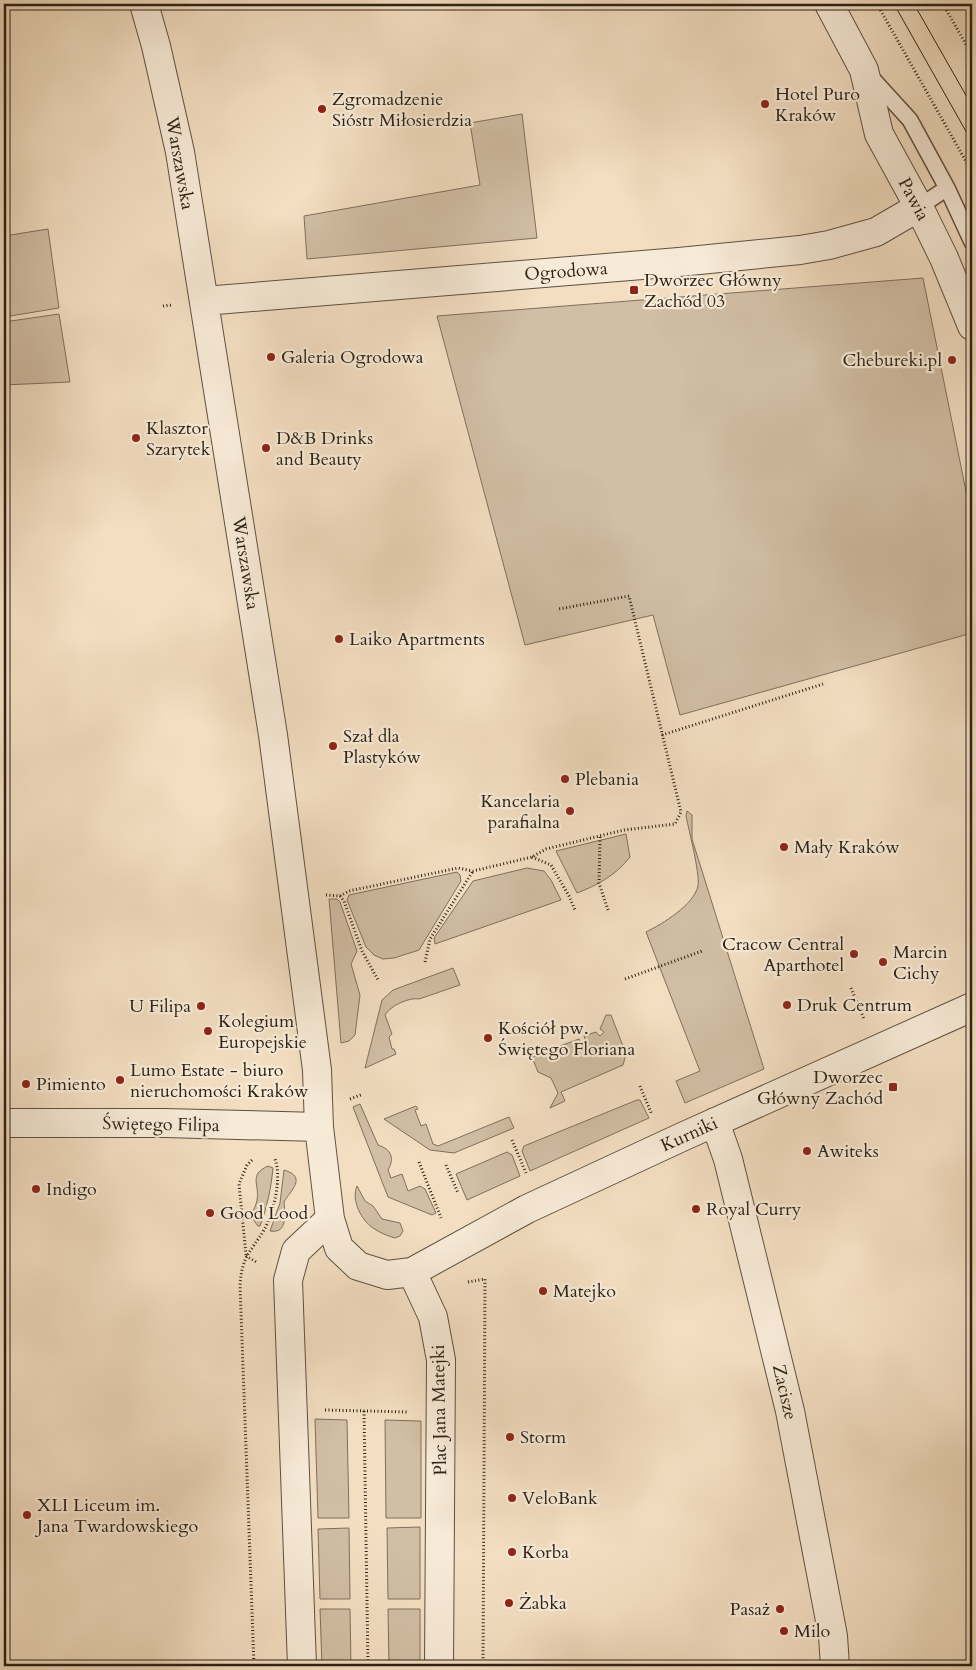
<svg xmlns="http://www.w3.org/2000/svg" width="976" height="1670" viewBox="0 0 976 1670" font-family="Cardo,serif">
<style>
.green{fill:#d1bea4;stroke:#7e705d}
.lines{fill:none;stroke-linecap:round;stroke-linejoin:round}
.lane-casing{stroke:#5e5141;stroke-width:18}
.street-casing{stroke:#5e5141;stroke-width:30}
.path{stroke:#2c2216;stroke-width:3;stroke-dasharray:1 2.5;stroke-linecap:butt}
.lane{stroke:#f7ead7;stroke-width:15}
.street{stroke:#f7ead7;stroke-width:28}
.tram{stroke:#2c2216;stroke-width:1}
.poi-dot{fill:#8f2418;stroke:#f7ead7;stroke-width:2}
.labels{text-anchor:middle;stroke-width:4.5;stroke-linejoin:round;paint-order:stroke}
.poi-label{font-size:18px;fill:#2c2216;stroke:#f7ead7;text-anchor:start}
.street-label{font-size:18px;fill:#2c2216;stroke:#f7ead7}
</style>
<rect width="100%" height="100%" fill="#f3dec1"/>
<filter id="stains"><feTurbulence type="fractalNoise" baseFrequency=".004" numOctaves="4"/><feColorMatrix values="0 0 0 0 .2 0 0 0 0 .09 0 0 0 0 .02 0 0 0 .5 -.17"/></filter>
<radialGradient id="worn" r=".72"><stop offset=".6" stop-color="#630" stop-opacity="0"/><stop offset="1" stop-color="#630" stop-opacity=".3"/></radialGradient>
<path class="green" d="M522 114 537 238 307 259 304 216 480 185 470 123Z
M48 229 59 308 4 317V236Z
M923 278 972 521V633L680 715 653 615 525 645 437 316Z
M59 314 70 382 4 385V322Z
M687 811 692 815V839L764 1069 685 1103 676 1081 700 1071 646 932C662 924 694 905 698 886 700 873 689 831 686 816Z
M626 834 630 857C616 875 598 885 577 893L556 851Z
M527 868 544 871 551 880 561 900 435 944 434 938 473 881Z
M457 872 460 875 461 881 419 950 394 958 383 959 374 955 366 947 347 900 349 895Z
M329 899H337L340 902 357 951 351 964 360 995 355 1035 349 1041 341 1043Z
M453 968 460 985 419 999C409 997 390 1006 385 1015L392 1034 389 1037 392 1049H394L396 1054 365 1068 382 1000 393 990Z
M606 1015H611L626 1054 623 1065 561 1092 565 1101 550 1108 558 1093 551 1078 538 1072 532 1057 555 1048 557 1053 561 1051 560 1046 579 1039 581 1043 586 1042 584 1036 596 1032 600 1036 604 1032 600 1029Z
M637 1100H640L649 1118 530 1171 522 1151 524 1146Z
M360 1104 378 1145C391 1149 395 1158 388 1170L391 1178 402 1174 408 1191 420 1186 425 1189 436 1213 432 1215 388 1197 353 1107Z
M416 1106 418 1109 415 1110 421 1126 426 1124 433 1144 438 1146 509 1117 514 1128 454 1153 430 1150 384 1119Z
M507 1152 512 1155 520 1176 467 1200 456 1174Z
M268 1166 273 1168C271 1189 267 1207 260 1226H258C247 1213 255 1212 257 1200 260 1185 248 1175 268 1166Z
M284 1170C308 1177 290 1191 284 1202 285 1214 288 1234 270 1231L280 1203Z
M357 1186 365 1201 373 1206 382 1219 400 1223 403 1231 400 1236 395 1238C388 1236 380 1233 373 1228 361 1220 351 1200 357 1186Z
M315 1419 347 1420 349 1518H318Z
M385 1420 421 1421V1518H386Z
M420 1527V1599H388L387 1528Z
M349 1528 350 1599H320L318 1529Z
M320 1609H350L351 1666H322Z
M388 1609H420V1666H389Z"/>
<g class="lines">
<defs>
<path id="lane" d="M869 75 910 120 947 188 972 242
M919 207 947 188"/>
<path id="street" d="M144 4 156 46 180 152 273 735 317 1070 319 1127 330 1219 339 1248 358 1266 387 1275 412 1272 527 1209 682 1137 972 1007
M829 4 864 70 879 134 919 207 944 258 972 326
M204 301 679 262 800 250 829 245 876 232 919 207
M715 1122 728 1159 790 1411 833 1636 835 1666
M4 1123H164L319 1127
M412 1272 433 1317 441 1360 439 1666
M302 1666 288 1280 296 1251 330 1219"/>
</defs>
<use href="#lane" class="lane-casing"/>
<use href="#street" class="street-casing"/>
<path class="path" d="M877 4 972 172
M943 4 972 55
M163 306 172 305
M662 735 823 684
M600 837 599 883 608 910
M532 857 551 865 569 896 575 910
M326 895 340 896 344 901 362 951 378 980
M340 896 349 891 458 868 473 871 532 857 546 849 624 830 675 824 681 812 629 596 559 609
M425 962 430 939 473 871
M625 979 702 951
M851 988 864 1019
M640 1086 652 1115
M350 1099 363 1094
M512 1140 526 1173
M419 1162 441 1218
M446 1165 458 1193
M246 1255 239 1184 247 1165 253 1159
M246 1256 258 1263
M468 1282 485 1279 483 1666
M325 1410 408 1412V1411
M364 1411 368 1666
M254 1666 240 1285C242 1256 250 1253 264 1230 274 1212 282 1178 275 1159"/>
<use href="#lane" class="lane"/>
<use href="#street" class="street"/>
<path class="tram" d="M894 4 972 142
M914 4 972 106"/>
</g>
<g class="poi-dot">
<circle cx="765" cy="104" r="5"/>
<circle cx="322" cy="109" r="5"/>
<rect x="629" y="285" width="10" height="10" rx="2.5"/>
<circle cx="271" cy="357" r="5"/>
<circle cx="952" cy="360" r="5"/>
<circle cx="136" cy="438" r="5"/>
<circle cx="266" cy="448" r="5"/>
<circle cx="339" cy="639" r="5"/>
<circle cx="333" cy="746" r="5"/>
<circle cx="565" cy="779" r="5"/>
<circle cx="570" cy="811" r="5"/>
<circle cx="784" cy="847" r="5"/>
<circle cx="854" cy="954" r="5"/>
<circle cx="883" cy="962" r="5"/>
<circle cx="787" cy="1005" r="5"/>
<circle cx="201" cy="1006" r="5"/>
<circle cx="208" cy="1031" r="5"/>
<circle cx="488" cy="1038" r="5"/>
<circle cx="120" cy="1080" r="5"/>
<circle cx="26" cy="1084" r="5"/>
<rect x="888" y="1082" width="10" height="10" rx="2.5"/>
<circle cx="807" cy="1151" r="5"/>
<circle cx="36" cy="1189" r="5"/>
<circle cx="696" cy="1209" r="5"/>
<circle cx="210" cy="1213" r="5"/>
<circle cx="543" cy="1291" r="5"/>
<circle cx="510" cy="1437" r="5"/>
<circle cx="512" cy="1498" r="5"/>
<circle cx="27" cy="1515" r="5"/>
<circle cx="512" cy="1552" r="5"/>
<circle cx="509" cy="1603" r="5"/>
<circle cx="780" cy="1609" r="5"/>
<circle cx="784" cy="1631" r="5"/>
</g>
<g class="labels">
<g class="poi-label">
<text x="775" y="100">Hotel Puro<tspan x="775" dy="21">Kraków</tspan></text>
<text x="332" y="105">Zgromadzenie<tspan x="332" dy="21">Sióstr Miłosierdzia</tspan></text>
<text x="644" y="286">Dworzec Główny<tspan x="644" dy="21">Zachód 03</tspan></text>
<text x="281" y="363">Galeria Ogrodowa</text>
<text x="942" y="366" text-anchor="end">Chebureki.pl</text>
<text x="146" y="434">Klasztor<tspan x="146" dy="21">Szarytek</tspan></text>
<text x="276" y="444">D&amp;B Drinks<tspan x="276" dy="21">and Beauty</tspan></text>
<text x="349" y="645">Laiko Apartments</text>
<text x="343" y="742">Szał dla<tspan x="343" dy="21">Plastyków</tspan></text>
<text x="575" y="785">Plebania</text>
<text x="560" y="807" text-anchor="end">Kancelaria<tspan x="560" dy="21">parafialna</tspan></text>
<text x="794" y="853">Mały Kraków</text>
<text x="844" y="950" text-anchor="end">Cracow Central<tspan x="844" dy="21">Aparthotel</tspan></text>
<text x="893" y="958">Marcin<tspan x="893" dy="21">Cichy</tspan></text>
<text x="797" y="1011">Druk Centrum</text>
<text x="191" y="1012" text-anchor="end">U Filipa</text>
<text x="218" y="1027">Kolegium<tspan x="218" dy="21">Europejskie</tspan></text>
<text x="498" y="1034">Kościół pw.<tspan x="498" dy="21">Świętego Floriana</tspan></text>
<text x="130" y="1076">Lumo Estate - biuro<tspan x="130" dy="21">nieruchomości Kraków</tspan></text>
<text x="883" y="1083" text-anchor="end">Dworzec<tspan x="883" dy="21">Główny Zachód</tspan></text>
<text x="36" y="1090">Pimiento</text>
<text x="817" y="1157">Awiteks</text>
<text x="46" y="1195">Indigo</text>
<text x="706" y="1215">Royal Curry</text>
<text x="220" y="1219">Good Lood</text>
<text x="553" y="1297">Matejko</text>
<text x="520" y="1443">Storm</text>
<text x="522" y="1504">VeloBank</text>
<text x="37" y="1511">XLI Liceum im.<tspan x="37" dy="21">Jana Twardowskiego</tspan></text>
<text x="522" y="1558">Korba</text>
<text x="519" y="1609">Żabka</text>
<text x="770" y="1615" text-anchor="end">Pasaż</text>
<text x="794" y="1637">Milo</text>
</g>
<g class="street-label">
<text transform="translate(180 163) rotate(80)" y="6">Warszawska</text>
<text transform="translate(914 199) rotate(62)" y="6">Pawia</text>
<text transform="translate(566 271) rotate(-4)" y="6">Ogrodowa</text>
<text transform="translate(246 563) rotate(81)" y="6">Warszawska</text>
<text transform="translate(161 1124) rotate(1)" y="6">Świętego Filipa</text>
<text transform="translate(689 1134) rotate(-24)" y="6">Kurniki</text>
<text transform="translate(785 1392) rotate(77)" y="6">Zacisze</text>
<text transform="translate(439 1410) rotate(-91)" y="6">Plac Jana Matejki</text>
</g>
</g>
<rect width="976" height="1670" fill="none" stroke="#f3dec1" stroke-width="20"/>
<rect x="5" y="5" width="966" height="1660" fill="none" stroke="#2c2216" stroke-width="2.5"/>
<rect x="10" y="10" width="956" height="1650" fill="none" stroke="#2c2216"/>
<rect width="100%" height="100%" filter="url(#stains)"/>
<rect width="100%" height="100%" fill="url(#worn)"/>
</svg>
